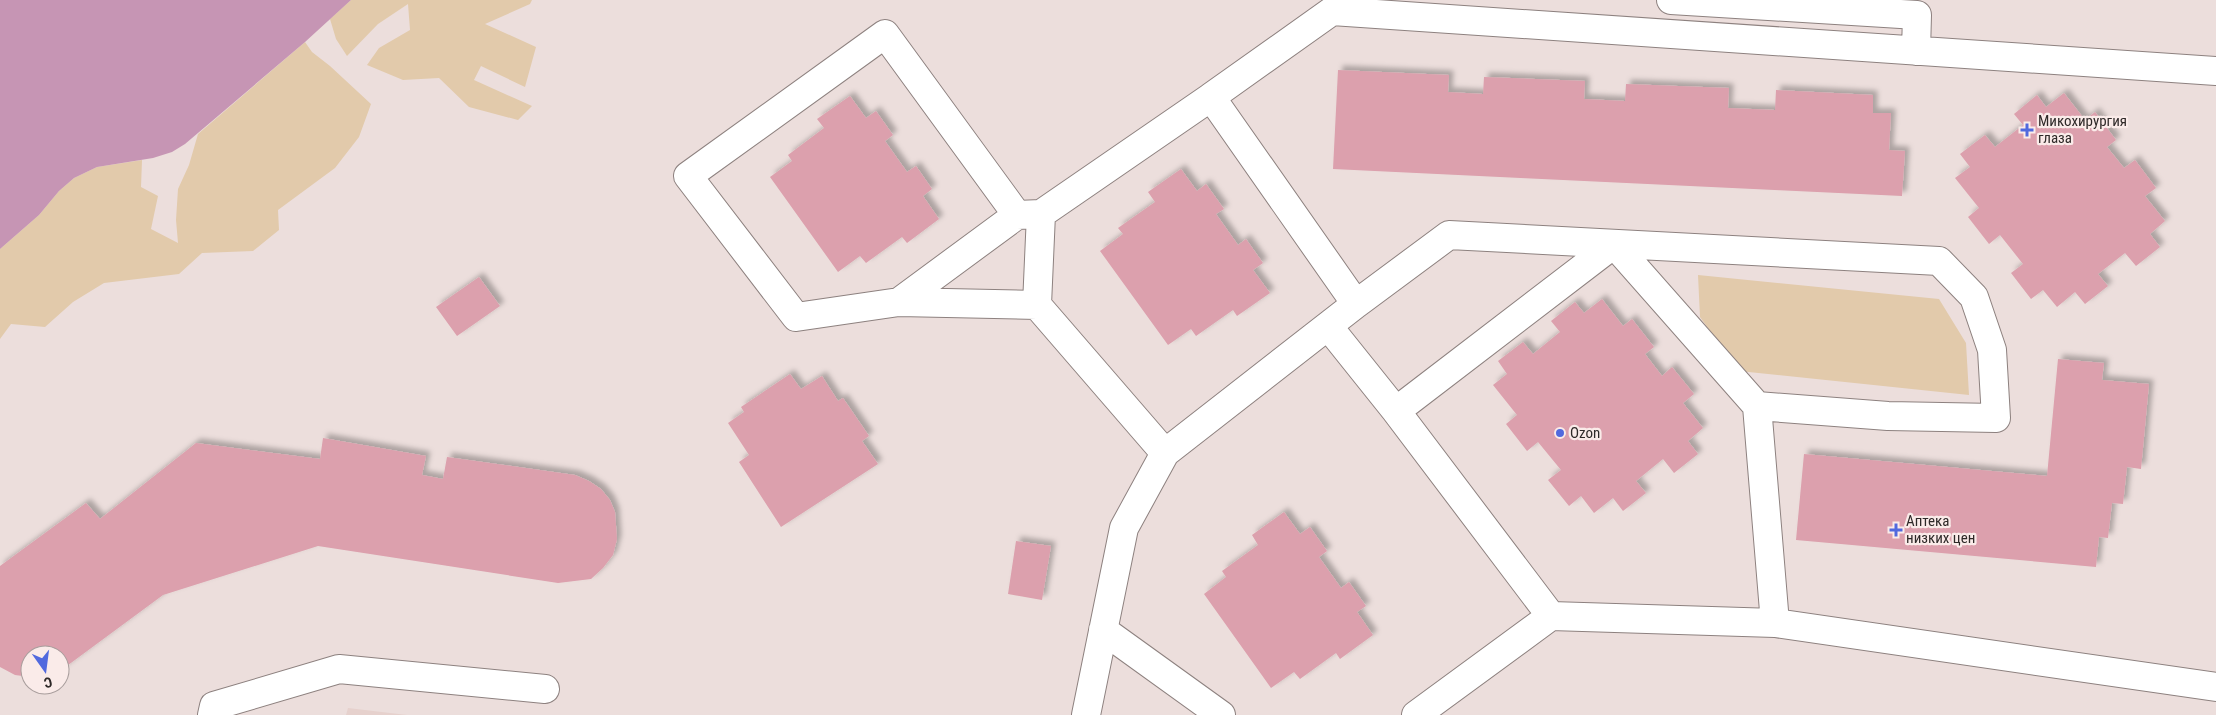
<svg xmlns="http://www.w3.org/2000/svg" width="2216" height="715" viewBox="0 0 2216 715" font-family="'Roboto Condensed',sans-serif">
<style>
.built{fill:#e6d1cd}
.green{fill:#e2caab}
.water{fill:#c695b4}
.building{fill:#dca0ad;filter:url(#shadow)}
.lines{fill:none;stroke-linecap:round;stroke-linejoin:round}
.minor-casing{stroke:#8d817f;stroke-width:30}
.minor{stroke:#fff;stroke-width:28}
.poi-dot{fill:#5169de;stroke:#faebe9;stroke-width:2}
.labels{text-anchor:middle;stroke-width:4.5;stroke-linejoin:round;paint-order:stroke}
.poi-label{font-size:15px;fill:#2e2928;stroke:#faebe9;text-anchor:start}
</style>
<defs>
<filter id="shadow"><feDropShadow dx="4.5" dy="-4.5" stdDeviation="2.5" flood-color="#0004"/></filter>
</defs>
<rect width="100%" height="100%" fill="#ecdedc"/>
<path class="built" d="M348 708 407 715H346Z"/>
<path class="green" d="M351 0H532L530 4 485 24 536 47 525 87 481 66 474 80 532 106 518 120 469 107 439 78 403 80 367 65 379 48 410 30 408 4 378 24 347 56 336 39 330 19Z
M305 42 312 52 330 66 371 104 359 137 335 168 278 210 279 230 253 251 202 253 179 274 104 283 73 302 45 327 11 324 0 339V249L39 215 59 191 74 178 97 167 142 160 141 187 158 196 151 229 178 243 176 220 178 189 189 165 198 134Z
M1698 275 1939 299 1966 343 1969 395 1739 371 1700 317Z"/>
<path class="water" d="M0 0H351L305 42 185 144 172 152 153 158 97 167 74 178 59 191 39 215 0 249Z"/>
<path class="building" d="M1338 70 1449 75 1448 92 1483 94 1484 77 1585 81 1584 99 1625 101 1626 84 1729 88 1728 108 1775 110 1776 90 1873 95V113H1891L1889 150 1905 151 1902 196 1333 169Z
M2064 93 2085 120 2095 112 2116 140 2107 147 2124 168 2135 160 2156 188 2145 196 2165 221 2150 234 2160 247 2136 266 2125 253 2098 274 2108 286 2085 304 2075 292 2057 307 2043 290 2031 299 2011 273 2023 264 2000 235 1989 244 1968 217 1979 208 1955 178 1970 167 1960 154 1985 135 1995 147 2023 125 2014 114 2037 95 2046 107Z
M850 96 866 118 876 111 893 135 885 141 907 172 916 166 932 189 923 196 939 219 907 243 902 237 866 263 860 256 838 272 770 177 792 161 788 155 824 128 817 119Z
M1181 169 1197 191 1206 184 1224 209 1216 214 1238 245 1246 239 1263 263 1253 270 1270 293 1237 316 1233 310 1196 336 1191 329 1168 345 1100 251 1123 234 1118 228 1155 202 1148 192Z
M479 277 500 306 457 336 436 307Z
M1602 299 1623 326 1632 319 1654 347 1645 354 1662 376 1672 367 1694 394 1683 403 1703 428 1688 441 1698 454 1674 473 1663 459 1636 481 1646 493 1623 511 1613 498 1594 513 1581 496 1569 506 1548 480 1561 470 1538 442 1527 451 1506 424 1517 415 1493 385 1507 374 1498 361 1523 342 1533 354 1560 332 1551 321 1575 302 1584 313Z
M2058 359 2104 363 2102 380 2149 384 2141 469 2127 467 2123 504 2112 503 2108 538 2099 537 2096 567 1796 540 1804 454 2047 476Z
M790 374 801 389 822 376 838 401 843 398 869 436 862 441 878 464 781 527 739 462 749 455 728 423 744 412 741 407Z
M323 438 426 456 422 475 443 479 447 457 575 475 589 481 601 489 610 500 615 512 617 539 613 555 603 568 591 579 558 583 318 546 163 595 60 671V655H30V677L15 675 0 667V566L86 503 100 519 196 443 320 459Z
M1284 512 1300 534 1310 527 1327 551 1319 557 1341 588 1349 582 1366 606 1357 612 1373 635 1340 659 1336 653 1300 679 1294 672 1271 688 1204 594 1226 577 1222 571 1258 545 1252 535Z
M1016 541 1051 546 1042 600 1008 594Z"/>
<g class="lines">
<defs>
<path id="minor" d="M1671 0 1917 15 1916 51
M1211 97 1332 11 2216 71
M899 302 1017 215
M1356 304 1449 235 1939 261 1974 297 1992 350 1996 418 1888 416 1757 406
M1037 305 899 302 796 317 688 176 885 34 1017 215 1041 214
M1328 326 1396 411
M1551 616 1396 411 1614 244 1757 406 1775 623
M1103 630 1221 715
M212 715 214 706 339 669 545 689
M1086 715 1124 528 1165 453 1037 305 1041 214 1211 97 1356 304 1165 453
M1416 715 1551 616 1775 623 2216 687"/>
</defs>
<use href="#minor" class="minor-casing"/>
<use href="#minor" class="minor"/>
</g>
<g class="poi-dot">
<path d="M2024.5 122.5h5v5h5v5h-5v5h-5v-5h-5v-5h5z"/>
<circle cx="1560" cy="433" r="5"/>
<path d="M1893.5 522.5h5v5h5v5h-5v5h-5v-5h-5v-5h5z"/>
</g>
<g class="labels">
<g class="poi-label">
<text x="2038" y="126">Микохирургия<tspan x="2038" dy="17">глаза</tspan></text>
<text x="1570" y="438">Ozon</text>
<text x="1906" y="526">Аптека<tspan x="1906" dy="17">низких цен</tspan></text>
</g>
</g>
<g transform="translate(45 670) rotate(166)"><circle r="24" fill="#faebe9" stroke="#a89d9c"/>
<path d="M0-4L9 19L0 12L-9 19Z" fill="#5169de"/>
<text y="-8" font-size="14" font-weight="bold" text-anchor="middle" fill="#2e2928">С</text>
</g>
</svg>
